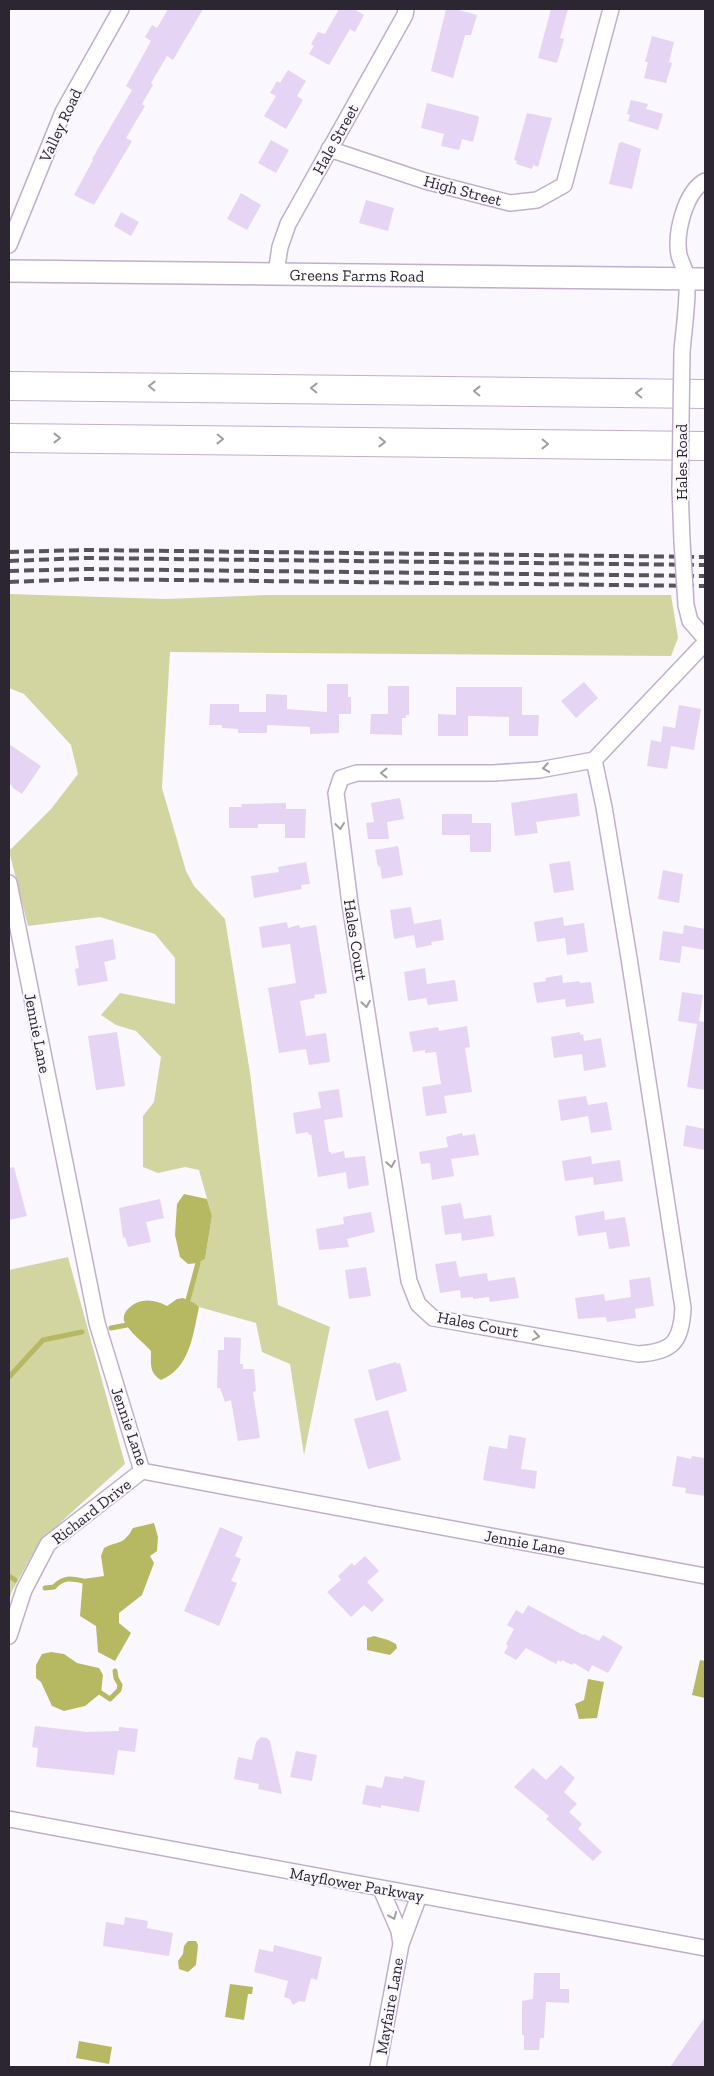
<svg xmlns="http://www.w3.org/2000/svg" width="714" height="2076" viewBox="0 0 714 2076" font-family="'Zilla Slab',serif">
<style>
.green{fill:#d2d59f}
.water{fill:#b6b962}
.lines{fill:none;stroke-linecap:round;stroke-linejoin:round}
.stream{stroke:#b6b962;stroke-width:5}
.building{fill:#e5d4f3}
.street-casing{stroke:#bfafcd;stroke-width:18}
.secondary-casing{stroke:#bfafcd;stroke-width:24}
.highway-casing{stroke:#bfafcd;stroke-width:30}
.street{stroke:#fff;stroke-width:15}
.secondary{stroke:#fff;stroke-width:21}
.highway{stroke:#fff;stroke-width:28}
.rail{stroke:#58535e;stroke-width:4;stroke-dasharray:10 5;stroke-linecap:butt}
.street-bridge-casing{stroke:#bfafcd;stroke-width:18;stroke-linecap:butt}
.street-bridge{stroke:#fff;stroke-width:15}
.oneway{stroke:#a09da3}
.labels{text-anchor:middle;stroke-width:4;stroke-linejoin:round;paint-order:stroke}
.street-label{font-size:16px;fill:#2c2632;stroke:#fbf7fe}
</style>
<rect width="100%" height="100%" fill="#fbf7fe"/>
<path class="green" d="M9 594 165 599 269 595H671L678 638 671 656 170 652 162 788 186 871 194 886 225 919 250 1073 278 1305 330 1327 304 1455 290 1364 262 1352 256 1323 199 1307 188 1300 198 1263 205 1259 212 1216 199 1170 185 1167 158 1173 143 1167V1116L154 1102 161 1057 136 1031 116 1025 101 1015 120 993 175 1004V958L155 934 100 917 28 926 9 851 51 809 78 774 71 745 24 694 9 688Z
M68 1257 125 1464 40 1541 12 1591 9 1601V1270Z"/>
<path class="water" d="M184 1194 207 1199 212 1216 205 1259 198 1263 188 1264 180 1257 175 1235 177 1204Z
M183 1298 194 1303 199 1307C193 1335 190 1368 161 1380 149 1373 151 1364 151 1351 143 1342 129 1332 124 1321 123 1316 125 1313 127 1310 138 1297 155 1299 167 1306L177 1299Z
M154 1523 158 1537 157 1551 150 1556 154 1563 142 1595 119 1613V1623L131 1633 115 1661 98 1652 96 1626 80 1616 83 1579 104 1576 101 1556 104 1548C119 1540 123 1546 133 1528Z
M374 1636 388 1640 396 1644 397 1648 390 1655 367 1650V1638Z
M51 1652 64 1654 77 1663 99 1668 103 1675 101 1693 85 1706 64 1711 52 1706 41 1682 36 1678V1665L42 1654Z
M700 1660 705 1661V1698L692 1695Z
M588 1679 604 1682 597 1718 579 1719 575 1704 584 1700Z
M188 1941H196L198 1945 196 1965 188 1972 179 1969 178 1961 183 1954 184 1946Z
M230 1984 253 1987 252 1994H248L244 2020 225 2017Z
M79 2041 112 2047 109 2064 76 2058Z"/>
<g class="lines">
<path class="stream" d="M188 1300 198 1263
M111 1328 127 1325
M9 1377 43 1340 82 1332
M9 1576 15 1580
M45 1588 54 1587C63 1577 71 1578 83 1581
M101 1693 110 1699 119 1690 120 1685 116 1678 115 1671"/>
</g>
<path class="building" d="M168 9H203L173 60 167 56 151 83 153 85 142 104 145 106 126 138 132 141 94 205 74 195 93 160 92 159 132 90 126 86 151 41 145 37 152 25 157 28Z
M339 9H354L364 15 355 32 350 29 329 65 309 54 314 46 311 44 318 32 325 34Z
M446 9H455L477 15 471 35H465L453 78 431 71Z
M551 9H568L560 38 564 39 557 63 538 58Z
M652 36 674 42 669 62 672 63 666 83 644 78 648 62H645Z
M288 70 306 81 297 96 303 100 286 129 264 116 276 96 270 93 277 81 280 83Z
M631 100 648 104 646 109 663 114 658 130 628 121 630 115 627 114Z
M427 103 478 116 479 118 473 142 462 139 459 150 441 146 444 134 421 128Z
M527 113 552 118 538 167 533 165 532 169 516 164 517 161 514 160Z
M271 140 289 150 276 173 258 163Z
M622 142 641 149 632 189 609 184 619 143Z
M241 193 261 205 247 230 227 219Z
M366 200 394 208 388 231 359 223Z
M121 212 139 222 131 236 114 226Z
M584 682 598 698 576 718 561 701Z
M327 684H348V697H351V714H339V733L310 734V727L267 725V733H238V729L222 728V725H209L210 704H239V712H266V694L287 695V709L327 712Z
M388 686H409V715H406V718H402V735L370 734 371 714H388Z
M456 687H522V715H539L538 736H509V717L477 716H468V736H438V714L456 715Z
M679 705 701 709 694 750 671 746 667 769 647 766 651 740 661 742 663 726 675 728Z
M9 744 41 766 22 794 13 788 9 782Z
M577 793 580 816 536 822 538 833 515 836 511 803Z
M400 798 404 819 387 822 389 839H368L366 823 374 822 371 803Z
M286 803V809H306L305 838H285V824H258V828H229V807H242L241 804Z
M442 814H472V823H491V852H470V835H442Z
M398 846 403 875 382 879 380 866 378 867 375 850Z
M570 861 574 890 554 893 549 864Z
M306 862 310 884 301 885 302 889 254 898 251 876 279 872 278 867Z
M663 870 683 874 679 903 658 899Z
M411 907 414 924 441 919 444 940 431 942 432 945 416 948 414 935 394 939 390 910Z
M563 917 564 926 584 923 588 952 567 955 565 938 537 942 534 922Z
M287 922 288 928 299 925 300 928 316 925 327 993 314 995 315 998 300 1001 306 1036 326 1033 330 1062 309 1065 306 1049 279 1053 268 988 296 983 295 977 290 944 262 948 259 927Z
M684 925 705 929V950L682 946 680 963 659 960 663 931 683 934Z
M113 939 116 959 104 962 108 981 78 986 75 969 79 968 75 946Z
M425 968 427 984 455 980 458 1001 428 1005 426 998 408 1001 404 972Z
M562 975 563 983 579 981 580 983 591 982 594 1003 566 1007 565 999 537 1003 533 983 546 981 545 978Z
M682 992 703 995 699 1021 705 1022V1090L687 1087 697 1024 678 1021Z
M467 1026 470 1047 465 1048 472 1092 444 1096 447 1113 426 1116 422 1087 441 1084 436 1052 425 1053V1050L413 1052 409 1032 438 1027 439 1031Z
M117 1032 125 1086 96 1090 88 1036Z
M580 1032V1035L583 1034 584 1041 601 1038 606 1067 584 1071 582 1054 554 1058 551 1037Z
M339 1089 343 1117 324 1120 329 1152H331V1154L344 1151 345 1158 365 1156 369 1185 348 1189 346 1172 318 1177 311 1134 309 1135 308 1132 296 1134 293 1113 321 1108 318 1092Z
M586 1096 588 1105 607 1102 612 1130 591 1133 588 1116 561 1121 558 1100Z
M686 1125 705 1129V1150L683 1146Z
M462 1133 463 1136 475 1134 479 1155 451 1159 454 1176 432 1180 430 1163 421 1164 419 1152 448 1147 446 1137Z
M591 1156 592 1164 620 1160 623 1181 594 1185 593 1177 565 1181 562 1161Z
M14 1167 27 1216 9 1220V1168Z
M160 1199 164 1218 146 1222 151 1242 128 1247 125 1237 123 1238 119 1208Z
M461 1203 464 1219 491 1215 494 1236 462 1241 461 1233 445 1235 441 1206Z
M604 1211 605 1220 625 1217 630 1246 609 1249 606 1232 578 1236 575 1216Z
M371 1212 375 1232 347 1239 349 1247 319 1250 316 1229 344 1224 343 1217Z
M456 1261 459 1277 487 1273 488 1281 515 1277 519 1298 490 1302 489 1297 473 1299V1297L461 1298 460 1290 440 1293 435 1264Z
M366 1267 371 1296 349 1299 345 1270Z
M650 1277 654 1306 635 1309 636 1318 607 1322 606 1317 578 1319 575 1298 604 1294 605 1301 631 1297 629 1280Z
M224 1337 241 1338 240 1364H243V1369H254L256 1391 253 1392 260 1438 238 1441 231 1400 225 1402 220 1388H217L218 1350H224Z
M396 1362 397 1364 400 1363 407 1391 376 1401 368 1370Z
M388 1410 401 1460 368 1469 354 1419Z
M509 1435 526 1438 521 1469 537 1471 535 1489 483 1480 489 1446 507 1449Z
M677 1456 691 1459 692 1456 705 1458V1496L685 1493 686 1488 672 1486Z
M220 1527 243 1537 235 1556 241 1559 231 1581 237 1583 219 1626 184 1611Z
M365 1556 379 1571 367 1582 384 1600 372 1612 364 1605 351 1617 327 1592 341 1580 338 1576 352 1563 354 1566Z
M528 1605 583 1635 584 1634 599 1641 603 1635 623 1647 608 1673 592 1665 589 1672 574 1663 572 1665 562 1660 561 1662 558 1660 556 1664 526 1648 516 1660 504 1653 508 1646 506 1644 514 1629 507 1625 516 1610 523 1614Z
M35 1726 87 1732 119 1731V1727L138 1729 135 1752 118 1750 114 1775 36 1767 38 1748 32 1747Z
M261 1737 267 1738 270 1741 282 1794 258 1789 259 1784 234 1779 238 1757 252 1760 256 1742Z
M296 1751 317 1755 312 1781 290 1777Z
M561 1765 575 1778 564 1792 577 1804 569 1812 582 1824 578 1829 602 1852 593 1861 546 1819 549 1816 514 1787 533 1768 546 1780Z
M385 1776 403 1779 404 1776 425 1781 419 1812 381 1805V1808L362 1804 366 1785 382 1788Z
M125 1917 148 1921 147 1928 173 1933 169 1956 103 1946 106 1922 124 1925Z
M274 1945 322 1957 317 1980 311 1978 305 2002 299 2001 293 2005 290 1999 284 1997 288 1981 254 1972 259 1949 273 1952Z
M534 1973H560V1989H569V2003L546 2002 544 2038H540L539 2050H524V2035H522V2001L533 1999Z
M705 2017V2067H670Z"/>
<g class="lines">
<defs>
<path id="street" d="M329 149 425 181 510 203 537 200 564 185 611 9
M9 245 63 112 121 9
M276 273 280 247 288 224 405 15 406 9
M682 351C684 328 688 303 687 281 687 272 681 263 679 255 675 233 685 192 705 181
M680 488 682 541
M686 605 690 621 705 638
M594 760 604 807 629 958 683 1308C681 1342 673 1352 638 1354L433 1318 418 1304 409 1281 350 904 336 793 341 778 357 773H493L539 770 594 760 705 643
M9 883 97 1323 142 1471 705 1576
M9 1636 24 1590 48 1544 142 1471
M9 1819 705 1948
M381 1889 399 1931 401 1944
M378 2067 401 1944 419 1896"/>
<g id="secondary">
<path id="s1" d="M9 271 705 279"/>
</g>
<path id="highway" d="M9 386 705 394
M9 438 705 446"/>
</defs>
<use href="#street" class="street-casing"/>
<use href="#secondary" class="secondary-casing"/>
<use href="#highway" class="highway-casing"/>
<use href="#street" class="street"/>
<use href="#secondary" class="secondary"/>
<use href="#highway" class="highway"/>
<path class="rail" d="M9 552 85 550 705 557
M9 561 84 558 705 565
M9 571 84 569 705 576
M9 582 85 579 705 586"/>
<defs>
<path id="street-bridge" d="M680 488 682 351
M682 541 686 605"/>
</defs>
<use href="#street-bridge" class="street-bridge-casing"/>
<use href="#street-bridge" class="street-bridge"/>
</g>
<defs><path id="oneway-chevron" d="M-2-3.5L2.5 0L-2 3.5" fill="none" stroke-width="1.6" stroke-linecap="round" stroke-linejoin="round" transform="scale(1.25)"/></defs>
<g class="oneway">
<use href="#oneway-chevron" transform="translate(152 386) rotate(-179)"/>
<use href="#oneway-chevron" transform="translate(314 388) rotate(-179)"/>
<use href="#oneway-chevron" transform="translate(477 391) rotate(-179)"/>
<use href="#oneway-chevron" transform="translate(639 393) rotate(-179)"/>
<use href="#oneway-chevron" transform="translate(57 438)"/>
<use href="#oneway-chevron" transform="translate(220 439) rotate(1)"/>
<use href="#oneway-chevron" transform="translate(382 442) rotate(1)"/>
<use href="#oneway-chevron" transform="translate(545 444) rotate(1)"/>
<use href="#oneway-chevron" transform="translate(546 768) rotate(171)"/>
<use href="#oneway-chevron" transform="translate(384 773) rotate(180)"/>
<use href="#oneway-chevron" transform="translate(340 826) rotate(83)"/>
<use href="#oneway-chevron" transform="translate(366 1004) rotate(81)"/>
<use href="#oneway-chevron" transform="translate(391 1164) rotate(81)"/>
<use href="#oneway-chevron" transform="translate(536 1336) rotate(10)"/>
<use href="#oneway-chevron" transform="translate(393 1916) rotate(68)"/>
</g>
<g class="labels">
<g class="street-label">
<text transform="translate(60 125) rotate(-65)" y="6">Valley Road</text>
<text transform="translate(335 139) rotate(-61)" y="6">Hale Street</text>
<text transform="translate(463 190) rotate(15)" y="6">High Street</text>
<text dy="6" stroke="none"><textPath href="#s1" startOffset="348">Greens Farms Road</textPath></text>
<text transform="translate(681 462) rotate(-90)" y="6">Hales Road</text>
<text transform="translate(356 940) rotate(81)" y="6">Hales Court</text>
<text transform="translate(38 1033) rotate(79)" y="6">Jennie Lane</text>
<text transform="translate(478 1324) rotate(11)" y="6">Hales Court</text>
<text transform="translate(130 1426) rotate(71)" y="6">Jennie Lane</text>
<text transform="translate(91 1511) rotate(-38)" y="6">Richard Drive</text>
<text transform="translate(525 1542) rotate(10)" y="6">Jennie Lane</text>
<text transform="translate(357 1884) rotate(10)" y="6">Mayflower Parkway</text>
<text transform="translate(389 2006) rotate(-80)" y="6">Mayfaire Lane</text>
</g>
</g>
<rect width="714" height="2076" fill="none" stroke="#2c2632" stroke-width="20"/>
</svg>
